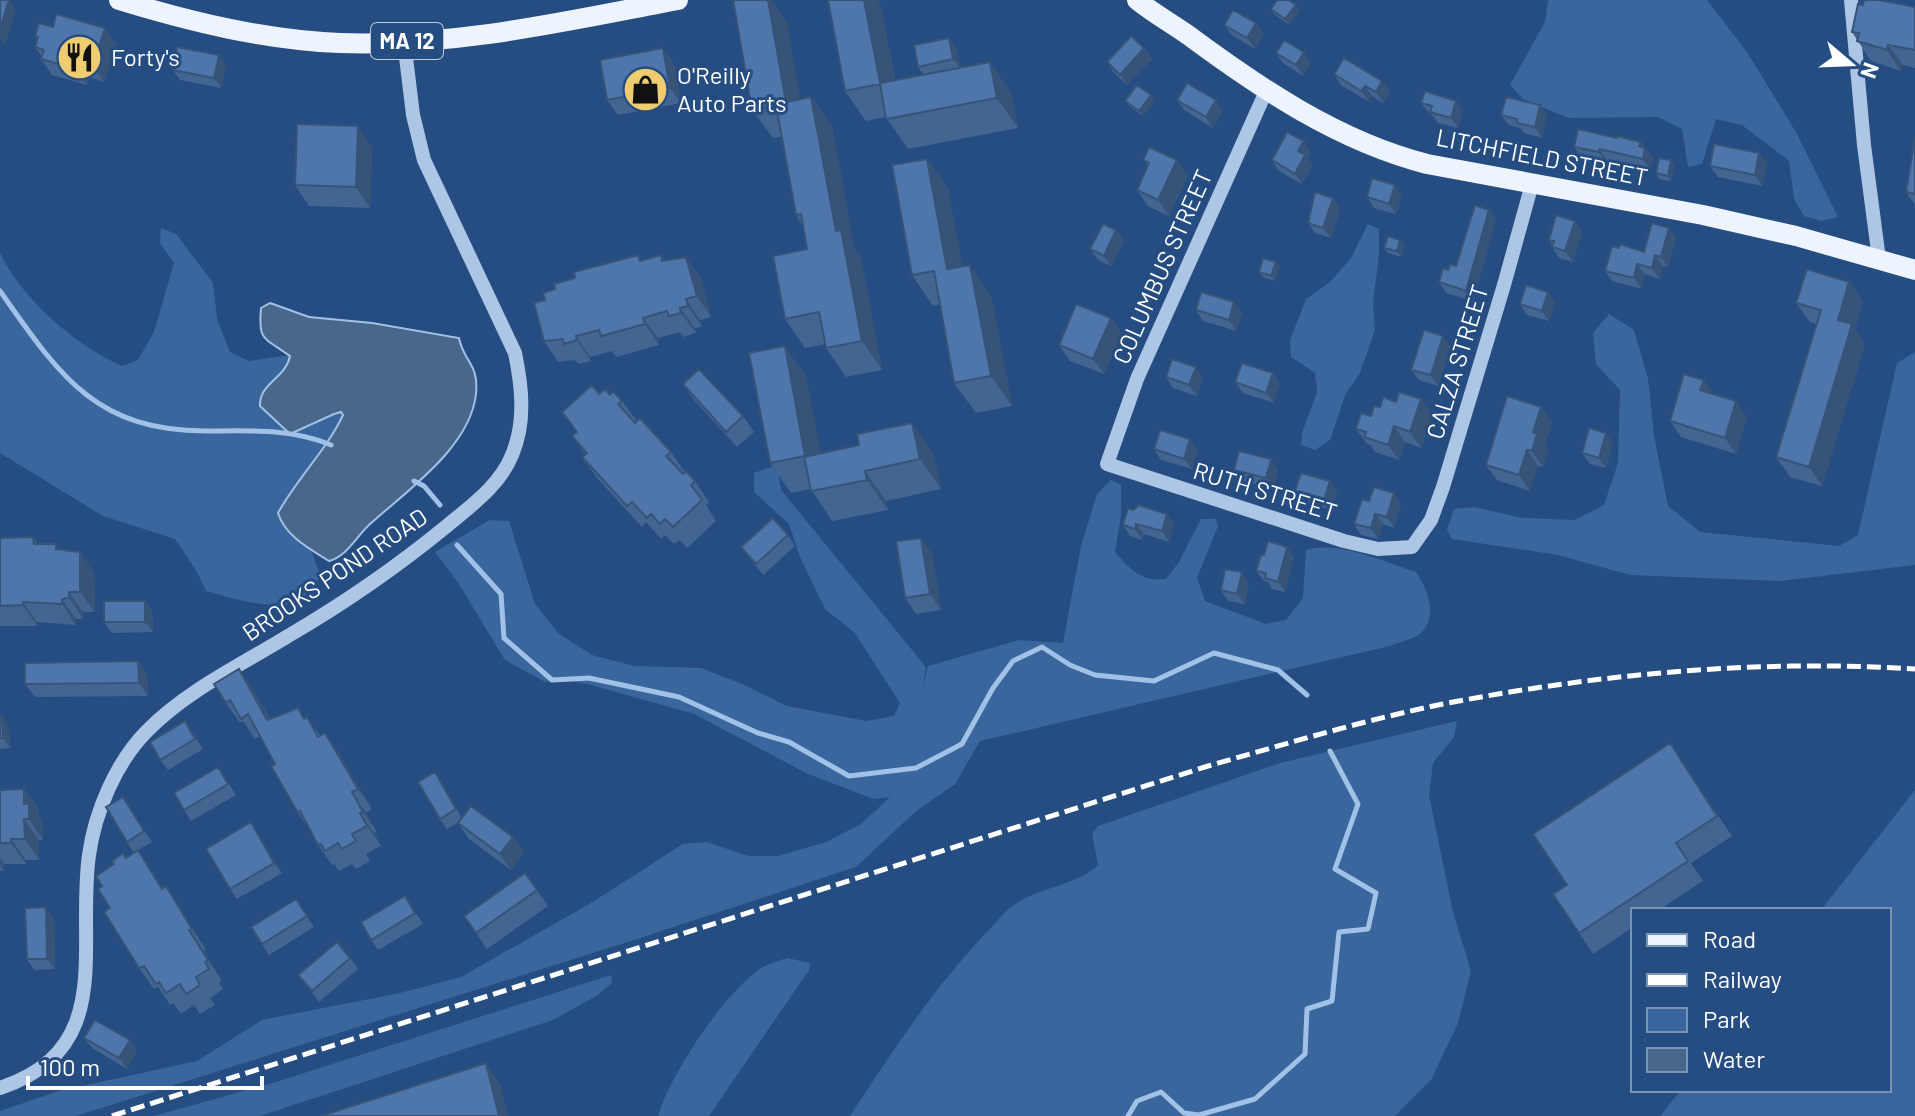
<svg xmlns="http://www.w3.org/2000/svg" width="1915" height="1116" viewBox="0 0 1915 1116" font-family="Barlow,sans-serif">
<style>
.green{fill:#3a669e}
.water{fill:#49668b;stroke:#a1c1e7;stroke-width:2}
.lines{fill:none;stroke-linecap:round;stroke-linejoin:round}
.stream{stroke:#a1c1e7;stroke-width:5}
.minor{stroke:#adc6e6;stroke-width:14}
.major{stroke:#eef4fd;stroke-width:20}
.rail{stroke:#fff;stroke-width:5;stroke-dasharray:14 6;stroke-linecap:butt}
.wall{fill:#436592}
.shaded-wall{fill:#375377}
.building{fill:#4e76aa;stroke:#375377;stroke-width:2}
.labels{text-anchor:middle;stroke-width:6;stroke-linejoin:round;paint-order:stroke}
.shield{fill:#254d81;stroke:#becad9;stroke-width:2}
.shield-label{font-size:22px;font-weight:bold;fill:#fff}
.poi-label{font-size:24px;fill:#fff;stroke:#254d81;text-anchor:start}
.street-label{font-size:24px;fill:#fff;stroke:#254d81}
</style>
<rect width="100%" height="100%" fill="#254d81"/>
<path class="green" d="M1548 0H1707L1747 52 1797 134 1838 217 1821 221 1804 216 1794 199 1789 161 1742 125 1716 119 1702 164 1688 167 1682 129 1658 117 1568 118 1523 99 1510 85 1545 22Z
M1368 224 1379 229V255L1373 304 1375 330 1360 373 1345 395 1330 440 1315 450 1301 445 1302 433 1317 392 1315 373 1291 357 1290 340 1306 299 1330 282 1351 258Z
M161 228 176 234 213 283 217 319 230 352 249 361 290 355C286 378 259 383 260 406L290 434 334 414 341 412 343 415C325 450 297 478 279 513L294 536 311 550 320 574C318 580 316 587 312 592 293 618 231 598 206 591L197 572 175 539 103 516 0 453V253C21 298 77 347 122 366L138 360 154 332 174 263 160 243Z
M1609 314 1634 330 1648 379 1654 436 1668 506 1700 532 1839 546 1858 535 1897 363 1915 352V565L1780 581 1630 575 1558 555 1452 539 1447 530 1454 509 1474 507 1522 518 1574 520 1604 505 1618 463 1620 390 1596 364 1593 333Z
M777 465 781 490 926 667 922 691 928 666 1019 640 1063 643 1081 546 1097 494 1111 480 1121 485V516L1115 552C1131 570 1141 582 1166 579L1179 562 1201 519H1216L1218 526 1197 578 1205 601 1266 624 1286 620 1303 598 1306 550C1338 540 1385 562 1416 572 1427 589 1439 615 1421 633 1414 639 1399 642 1390 646L980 741 955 784 915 812 856 867 637 939 76 1116H0V1111L59 1091 197 1061 262 1020 400 993 461 977 591 903 683 844 707 842 748 856H778L826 842 861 824 890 797 874 799 808 774 694 714 588 684 561 680 545 682 505 660 457 581 435 552 490 520 509 521 535 604 558 633 592 655 634 666 701 668 742 684 787 706 866 721 894 716 900 703 855 633 825 609 800 557 789 524 754 492V473Z
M1457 721 1454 737 1433 763 1429 795 1453 912 1471 971 1458 1023 1431 1080 1395 1116H850C891 1053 933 989 985 934 995 925 1004 911 1015 904 1040 887 1078 885 1098 865L1092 834 1098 826 1280 763Z
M1915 790V1116H1660L1681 1090H1889V910H1821Z
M787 958 810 963 809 970 709 1116H658C671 1073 725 991 763 967 770 963 779 961 787 958Z
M611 975 612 983 598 995 553 1020 260 1116H154L276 1082Z"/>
<path class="water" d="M270 303 309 317 372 323 459 338C464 363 479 363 476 394 470 448 406 491 369 525 356 537 347 556 329 561 310 549 285 536 278 513 297 478 326 451 343 415L341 412 334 414 290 434 260 406C259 383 286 378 290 356 264 337 258 342 261 308Z"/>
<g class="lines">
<path class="stream" d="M0 291C58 373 94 431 205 431 248 431 291 428 331 445
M414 481 424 486 440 505
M457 545 501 594 504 638 552 680 589 678 679 697 758 733 789 742 849 776 916 768 962 744 993 688 1013 661 1042 647 1070 665 1095 675 1154 681 1214 653 1278 670 1307 695
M1128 1116 1137 1101 1161 1092 1184 1113 1199 1115 1255 1099 1305 1054 1307 1009 1332 1001 1339 932 1368 929 1376 893 1335 869 1358 804 1330 751"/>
<path class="minor" d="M1851 0 1864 145 1879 259
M1267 89 1137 379 1107 464 1344 541 1378 549 1412 547 1431 520 1443 487 1504 285 1532 184
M0 1088C117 1049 76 948 89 855 95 812 116 762 147 731 186 691 241 665 288 636 343 604 398 566 448 525 472 505 500 485 512 455 526 422 522 387 515 353L424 160 413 115 404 41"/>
<path class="major" d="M119 0C191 22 265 40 340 43 454 47 567 21 678 0
M1137 0C1153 13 1171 23 1188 35 1261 89 1338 141 1427 164L1703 215 1796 236 1915 270"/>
<path class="rail" d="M112 1116 1208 766C1286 744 1364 720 1443 704 1598 674 1757 659 1915 669"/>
</g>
<path class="wall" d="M733 0H771L787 23 800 99 811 97 832 126 854 249 861 259 882 370 846 377 826 348 825 344 805 348 785 319 807 249 803 226 796 215 781 137 773 138 752 110Z
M880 4 895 80 924 75 918 67 949 38 956 48 960 68 990 62 1011 93 1018 128 908 149 886 117 866 121 845 91Z
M1863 5 1915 7V68L1903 65 1901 71 1871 61 1852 32Z
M1271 9 1300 10 1289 25 1274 14Z
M1256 23 1264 34 1255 49 1232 35 1224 25Z
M53 27 105 28 116 44 104 82 89 77 87 85 52 75 41 59 42 57 35 47 37 40 35 36Z
M663 48 674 64 681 103 618 115 607 100Z
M1144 48 1152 59 1127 85 1114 73 1107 62Z
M1276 53 1311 63 1303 76 1283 63Z
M219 55 226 66 221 88 180 80 173 70Z
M1334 74 1382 81 1390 92 1383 103 1372 96 1369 102 1341 85Z
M1155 100 1143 116 1129 106 1125 101Z
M1177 100 1223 111 1213 128 1184 110Z
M1456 101 1463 111 1458 128 1438 123 1432 115 1429 113 1421 103Z
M1540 105 1547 115 1542 138 1524 133 1520 128 1509 125 1501 115Z
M1915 137V205L1906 192Z
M1617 138 1641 142 1653 158 1650 170 1607 160 1606 162 1581 157 1574 147Z
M1304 141 1311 152 1307 158 1313 165 1302 184 1279 171 1272 160Z
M372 147 370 208 309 206 295 185Z
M1759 153 1767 164 1762 186 1718 177 1710 166Z
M927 159 948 189 962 266 991 295 1012 406 976 413 954 383 940 304 933 306 912 275Z
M1143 160 1188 175 1169 216 1148 206 1137 190 1148 166Z
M1671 160 1674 166 1671 181 1659 179 1656 173Z
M1402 195 1396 214 1374 208 1367 197Z
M1333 198 1340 209 1331 238 1315 233 1308 223Z
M1489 210 1496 220 1473 301 1446 293 1439 282 1456 266Z
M1669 228 1676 238 1668 267 1663 266 1659 279 1645 274 1641 288H1638L1612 281 1605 271 1619 248 1644 252Z
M1116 230 1124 241 1111 266 1098 260 1090 249Z
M1582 231 1573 262 1559 258 1552 247V245L1549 240Z
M1400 240 1404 245 1401 257 1388 253 1384 248Z
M661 255 665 261 701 278 711 317 700 320 702 327 695 328 696 333 683 337 680 332 658 338 659 345 616 357 612 351 590 357 591 361 579 364 575 360 558 362 544 341 545 300 642 261Z
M1276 262 1280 267 1275 281 1263 277 1259 272Z
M1849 282 1863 302 1855 328 1865 344 1822 486 1790 477 1776 457 1817 324 1810 322 1796 303Z
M1548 292 1555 302 1549 321 1527 315 1520 304Z
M1234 302 1242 313 1236 331 1203 321 1196 310Z
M1111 318 1122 334 1104 374 1070 361 1059 345Z
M1443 336 1450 346 1438 386 1419 380 1411 370Z
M1273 373 1280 384 1274 403 1243 393 1235 382Z
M806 376 820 453H933L941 489 886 501 888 510 832 521 811 489 791 493 770 463Z
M1166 377H1203L1197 396 1173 388Z
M683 384 743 416 754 432 737 447 694 400Z
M599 394 610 395 622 401 637 421 671 452 685 472 695 481 709 502 706 505 716 521 687 548 680 540 674 544 665 535 661 539 646 522 642 527 597 478 582 457 585 454 572 436 576 432Z
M1714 394 1747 417 1736 454 1681 437 1670 421Z
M1380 407 1432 415 1421 448 1405 442 1399 460 1375 452 1371 446 1367 444 1356 429Z
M1541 407 1552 422 1545 445 1548 449 1543 467 1538 466 1530 491 1497 480 1486 465Z
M1613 443 1606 468 1590 464 1582 453Z
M1154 449 1198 450 1192 469 1161 460Z
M1278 469 1274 488 1242 481 1234 470Z
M1330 481 1337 492 1332 510 1302 502 1295 491Z
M1369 501 1401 504 1394 528 1383 524 1378 539 1361 535 1354 524Z
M1133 510 1167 514 1174 524 1169 542 1144 534 1142 540 1130 536 1123 525Z
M788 535 795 546 763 575 741 547Z
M33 537 38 544 60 549 94 572 95 612H83V619H76V625L37 622V626H0V538Z
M1287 547 1294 557 1285 592 1272 589 1268 582 1264 581 1256 571Z
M932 553 941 610 916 614 905 598Z
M1249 583 1245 604 1228 601 1221 590Z
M152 611 153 632 112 633 104 622Z
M138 661 147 674 148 696 35 697 25 684Z
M253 689 270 719 306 718 320 735 325 733 339 753 372 809 366 813 377 832 374 833 381 846 366 854 370 861 356 869 352 864 339 871 334 864 332 865 318 845 312 833 298 813 275 764 260 736 255 739 243 721 240 723 226 703Z
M0 716H2L9 726 10 748 0 749Z
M185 721 203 749 168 770 160 760Z
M1684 764 1732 836 1691 863 1703 881 1659 910H1633V927L1593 954 1579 933 1567 885Z
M218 767 236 795 191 821 184 810Z
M442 783 462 818 513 837 524 853 511 870 469 839 458 823 459 822 447 829 440 819Z
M24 789 39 810V818L43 825V840H39V860H26V864H4V871H0V790Z
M123 797 152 842 138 850 163 888 166 886 180 907 206 950 204 951 222 981 219 983 223 989 210 998 215 1005 200 1014 194 1005 181 1014 173 1003 170 1005 158 987 154 989 139 968 110 908 102 886 134 853 127 842Z
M251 822 282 873 237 899 230 889Z
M525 873 548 906 487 949 464 916Z
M405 896 423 924 378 950 371 940Z
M296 899 314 927 269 955 262 944Z
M54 918 55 969 34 970 27 959Z
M350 958 358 969 319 1002 298 975Z
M84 1038 130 1040 137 1051 127 1069 92 1048Z"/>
<path class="shaded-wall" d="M9 0 16 10 5 46 0 39V29Z
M768 0H771L787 23 806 131 786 102Z
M864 0H878L880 4 901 113 880 83Z
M1296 5 1300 10 1289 25 1285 19Z
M1256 23 1264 34 1255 49 1247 38Z
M105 28 116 44 104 82 93 66Z
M949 38 956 48 961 69 953 59Z
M1888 45 1903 65 1901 71 1887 50Z
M663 48 674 64 681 103 670 88Z
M1144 48 1152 59 1127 85 1120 75Z
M1304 52 1311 63 1303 76 1296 65Z
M219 55 226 66 221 88 214 78Z
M78 62 89 77 87 85 76 69Z
M990 62 1011 93 1018 128 997 98Z
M1382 81 1390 92 1383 103 1376 92Z
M1365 86 1372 96 1369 102 1361 91Z
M1151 95 1155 100 1143 116 1139 111Z
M811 97 832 126 854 249 861 259 882 370 862 341 836 231Z
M1216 100 1223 111 1213 128 1206 117Z
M1456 101 1463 111 1458 128 1451 118Z
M1540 105 1547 115 1542 138 1535 127Z
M358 126 372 147 370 208 356 187Z
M1304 141 1311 152 1307 158 1313 165 1302 184 1295 174 1298 151Z
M1641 142 1653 158 1650 170 1643 159 1639 146Z
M1599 149 1607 160 1606 162 1599 152Z
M1759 153 1767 164 1762 186 1755 175Z
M927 159 948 189 968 299 947 269Z
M1177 160 1188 175 1169 216 1158 200Z
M1671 160 1674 166 1671 181 1668 176Z
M1395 185 1402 195 1396 214 1389 204Z
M1333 198 1340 209 1331 238 1323 228Z
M1489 210 1496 220 1473 301 1466 291Z
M1575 221 1582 231 1573 262 1565 251Z
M1669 228 1676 238 1668 267 1661 257Z
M1116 230 1124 241 1111 266 1104 256Z
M1400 240 1404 245 1401 257 1397 251Z
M1655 255 1663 266 1659 279 1652 268Z
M686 257 701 278 711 317 697 296Z
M1276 262 1280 267 1275 281 1271 276Z
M1637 264 1645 274 1641 288 1634 277Z
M970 265 991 295 1012 406 991 376Z
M1849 282 1863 302 1855 328 1865 344 1822 486 1809 467 1838 320Z
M1548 292 1555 302 1549 321 1542 311Z
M686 299 700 320 702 327 688 306Z
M1234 302 1242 313 1236 331 1229 320Z
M680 308 695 328 696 333 681 313Z
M643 318 658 338 659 345 645 324Z
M1111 318 1122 334 1104 374 1093 359Z
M576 336 590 357 591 361 577 340Z
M1443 336 1450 346 1438 386 1431 375Z
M785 346 806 376 827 486 805 456Z
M1196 367 1203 377 1197 396 1189 385Z
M1273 373 1280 384 1274 403 1266 393Z
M1704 380 1715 395 1700 390Z
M1421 399 1432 415 1421 448 1410 432Z
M1736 401 1747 417 1736 454 1725 438Z
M1541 407 1552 422 1545 445 1548 449 1543 467 1532 451 1533 432Z
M912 423 933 453 941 489 920 459Z
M1394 426 1405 442 1399 460 1388 445Z
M1606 433 1613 443 1606 468 1599 458Z
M1190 439 1198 450 1192 469 1184 459Z
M1527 450 1538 466 1530 491 1519 475Z
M1271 459 1278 469 1274 488 1266 478Z
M865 471 886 501 888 510 867 480Z
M1330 481 1337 492 1332 510 1324 500Z
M1394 493 1401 504 1394 528 1387 517Z
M1167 514 1174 524 1169 542 1162 531Z
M1375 514 1383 524 1378 539 1371 528Z
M1136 524 1144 534 1142 540 1135 529Z
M921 538 932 553 941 610 930 594Z
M1287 547 1294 557 1285 592 1278 582Z
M80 552 94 572 95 612 80 592Z
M1242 572 1249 583 1245 604 1237 594Z
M69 592 83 612V619L69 598Z
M62 599 76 619V625L62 604Z
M145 601 152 611 153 632 145 622Z
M23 602 37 622V626L23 605Z
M138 661 147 674 148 696 139 683Z
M239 669 253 689 281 740 267 720Z
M2 716 9 726 10 748 3 738Z
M325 733 339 753 372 809 358 789Z
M435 772 442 783 463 820 456 809Z
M24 789 39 810V818L43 825V840L29 819 24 804Z
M352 792 366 813 377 832 363 812Z
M360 813 374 833 381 846 367 826Z
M24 819 39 840V860L25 839Z
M251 822 258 833 282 873 274 863Z
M513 837 524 853 511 870 500 854Z
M11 839 26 860V864L11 843Z
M0 858 4 864V871L0 865Z
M166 886 180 907 206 950 192 929Z
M46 907 54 918 55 969 47 959Z
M189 930 204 951 222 981 208 960Z
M130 1040 137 1051 127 1069 119 1058Z
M486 1063 500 1084 508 1116H499Z"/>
<path class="building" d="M0 0H9L0 29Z
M733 0H768L786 102 811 97 836 231 841 230 862 341 826 348 819 312 785 319 773 256 807 249 801 214 796 215 776 105 752 110Z
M828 0H864L880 83 990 62 997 98 886 119 880 84 845 91Z
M1277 0H1289L1296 5 1285 19 1271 9Z
M1864 0H1879L1915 7V50L1888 45 1887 50 1857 41 1859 33 1852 32 1858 4 1863 5Z
M1233 10 1256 23 1247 38 1224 25Z
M56 14 105 28 93 66 78 62 76 69 41 59 44 50 35 47 38 37 35 36 39 23 53 27Z
M1131 36 1144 48 1120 75 1107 62Z
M949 38 953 59 918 67 914 45Z
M1284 40 1304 52 1296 65 1276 53Z
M177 47 219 55 214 78 173 70Z
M663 48 670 88 607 100 600 60Z
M1344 58 1382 81 1376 92 1365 86 1361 91 1334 74Z
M1187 83 1216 100 1206 117 1177 100Z
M1137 85 1151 95 1139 111 1125 101Z
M1425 91 1456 101 1451 118 1430 112 1432 106 1421 103Z
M1506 97 1540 105 1535 127 1517 123V119L1501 115Z
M297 124 358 126 356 187 295 185Z
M1578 129 1617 138V136L1641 142 1639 146 1645 148 1643 159 1599 149V152L1574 147Z
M1287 132 1304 141 1298 151 1305 155 1295 174 1272 160Z
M1915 137V194L1906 192Z
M1714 144 1759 153 1755 175 1710 166Z
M1149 147 1177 160 1158 200 1137 190 1149 163 1143 160Z
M1659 158 1671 160 1668 176 1656 173Z
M927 159 947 269 970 265 991 376 954 383 934 271 912 275 892 165Z
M1372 178 1395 185 1389 204 1367 197Z
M1315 192 1333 198 1323 228 1308 223Z
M1475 205 1489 210 1466 291 1439 282 1443 268 1448 270 1450 264 1456 266Z
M1556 215 1575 221 1565 251 1552 247 1554 241 1549 240Z
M1652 223 1669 228 1661 257 1655 255 1652 268 1637 264 1634 277H1630L1605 271 1612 246 1619 248 1620 244 1644 252Z
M1103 224 1116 230 1104 256 1090 249Z
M1388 236 1400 240 1397 251 1384 248Z
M638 255 640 261 661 255 662 261 686 257 697 296 686 299 688 306 680 308 681 313 669 316 667 311 643 318 645 324 601 336 599 330 576 336 577 340 564 344 563 339 544 341 534 303 545 300 543 293 555 289 554 284 575 278 574 272Z
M1263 258 1276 262 1271 276 1259 272Z
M1807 269 1849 282 1838 320 1852 324 1809 467 1776 457 1821 310 1796 303Z
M1526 285 1548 292 1542 311 1520 304Z
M1201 292 1234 302 1229 320 1196 310Z
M1076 304 1111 318 1093 359 1059 345Z
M1424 330 1443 336 1431 375 1411 370Z
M785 346 805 456 770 463 749 353Z
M1172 359 1196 367 1189 385 1166 377Z
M1242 363 1273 373 1266 393 1235 382Z
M699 369 743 416 726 432 683 384Z
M1684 374 1704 380 1700 390 1736 401 1725 438 1670 421Z
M592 385 599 394 605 389 610 395 613 391 622 401 618 404 635 423 640 418 671 452 666 456 683 474 686 471 695 481 691 485 702 500 673 527 665 519 660 524 651 514 647 518 632 502 627 506 582 457 587 453 572 436 577 432 562 412Z
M1399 392 1421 399 1410 432 1394 426 1388 445 1364 437 1366 432 1356 429 1361 413 1371 416 1374 406 1380 407 1383 397 1396 402Z
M1507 396 1541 407 1533 432 1537 434 1532 451 1527 450 1519 475 1486 465Z
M912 423 920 459 865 471 867 480 811 491 804 457 859 445 857 434Z
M1589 428 1606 433 1599 458 1582 453Z
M1160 430 1190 439 1184 459 1154 449Z
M1239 451 1271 459 1266 478 1234 470Z
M1301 473 1330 481 1324 500 1295 491Z
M1374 487 1394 493 1387 517 1375 514 1371 528 1354 524 1362 499 1369 501Z
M1138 505 1167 514 1162 531 1136 524 1135 529 1123 525 1128 508 1133 510 1136 508Z
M773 518 788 535 756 564 741 547Z
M33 537 34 544H56V549L80 552V592H69V598L62 599V604L23 602V605L0 606V538Z
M921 538 930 594 905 598 896 541Z
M1268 541 1287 547 1278 582 1265 578 1266 573 1256 571 1261 555H1264Z
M1225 569 1242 572 1237 594 1221 590Z
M104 601H145V622H104Z
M138 661 139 683 25 684V663Z
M239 669 267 720 298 708 304 719 307 717 318 737 325 733 358 789 352 792 363 812 360 813 367 826 352 834 356 841 342 849 338 843 325 851 321 844 318 845 300 811 298 813 271 766 275 764 248 714 241 719 230 700 226 703 214 684Z
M0 716H2L3 738H0Z
M185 721 195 739 160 760 150 742Z
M1670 743 1717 816 1676 843 1688 861 1579 933 1553 894 1567 885 1533 834Z
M218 767 228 784 184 810 174 793Z
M435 772 456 809 440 819 418 782Z
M24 789V804H29V819H24L25 839H11V843H0V790Z
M123 797 144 831 127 842 106 807Z
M471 806 513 837 500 854 458 823Z
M251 822 274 863 230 889 206 849Z
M138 850 162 889 166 886 192 929 189 930 208 960 205 962 209 969 196 977 200 985 186 994 180 984 166 993 159 982 156 984 144 966 139 968 104 912 110 908 98 889 102 886 96 876 114 864 112 861 123 853 126 858Z
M525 873 537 890 476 933 464 916Z
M405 896 415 913 371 940 361 922Z
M296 899 307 916 262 944 251 927Z
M46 907 47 959H27L25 908Z
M337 942 350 958 312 991 298 975Z
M95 1020 130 1040 119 1058 84 1038Z
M486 1063 499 1116H321Z"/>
<defs>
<symbol id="restaurant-disc" viewBox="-11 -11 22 22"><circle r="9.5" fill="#f0cc71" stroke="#254d81"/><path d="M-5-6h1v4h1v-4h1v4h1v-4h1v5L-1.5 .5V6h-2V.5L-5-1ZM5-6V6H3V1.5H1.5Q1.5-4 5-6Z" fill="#111"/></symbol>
<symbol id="shop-disc" viewBox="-11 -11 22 22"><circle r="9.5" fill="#f0cc71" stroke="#254d81"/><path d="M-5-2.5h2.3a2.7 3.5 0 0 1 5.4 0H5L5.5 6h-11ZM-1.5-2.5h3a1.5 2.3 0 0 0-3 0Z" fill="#111"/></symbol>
</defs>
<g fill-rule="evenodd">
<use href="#restaurant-disc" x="54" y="32" width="51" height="51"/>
<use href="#shop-disc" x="620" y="64" width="51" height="51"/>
</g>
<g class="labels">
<rect class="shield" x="371" y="23" width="72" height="36" rx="6"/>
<g class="shield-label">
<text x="407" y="49">MA 12</text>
</g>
<g class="poi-label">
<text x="111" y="66">Forty's</text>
<text x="677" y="84">O'Reilly<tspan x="677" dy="28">Auto Parts</tspan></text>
</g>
<g class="street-label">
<text transform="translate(1542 158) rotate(11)" y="8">LITCHFIELD STREET</text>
<text transform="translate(1163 267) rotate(-66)" y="8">COLUMBUS STREET</text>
<text transform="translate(1458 362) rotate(-73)" y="8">CALZA STREET</text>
<text transform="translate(1265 492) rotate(17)" y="8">RUTH STREET</text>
<text transform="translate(335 575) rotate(-34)" y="8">BROOKS POND ROAD</text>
</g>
</g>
<rect x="1631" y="908" width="260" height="184" fill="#254d81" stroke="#7c94b3" stroke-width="2"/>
<rect x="1647" y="934" width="40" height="12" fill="#eef4fd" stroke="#7c94b3" stroke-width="2"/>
<text x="1703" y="948" font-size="24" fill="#ffffff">Road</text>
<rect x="1647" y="974" width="40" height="12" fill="#ffffff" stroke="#7c94b3" stroke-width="2"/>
<text x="1703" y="988" font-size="24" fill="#ffffff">Railway</text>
<rect x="1647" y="1008" width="40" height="24" fill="#3a669e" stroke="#7c94b3" stroke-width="2"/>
<text x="1703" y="1028" font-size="24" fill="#ffffff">Park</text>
<rect x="1647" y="1048" width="40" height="24" fill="#49668b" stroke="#7c94b3" stroke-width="2"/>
<text x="1703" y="1068" font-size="24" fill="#ffffff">Water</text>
<g transform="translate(1851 64) rotate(109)" stroke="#254d81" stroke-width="6" paint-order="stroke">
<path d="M0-6L14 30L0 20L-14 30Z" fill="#ffffff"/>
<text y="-12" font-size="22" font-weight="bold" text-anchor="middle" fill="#ffffff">N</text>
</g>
<path d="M28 1076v12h234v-12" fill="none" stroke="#ffffff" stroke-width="4"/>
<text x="40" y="1076" font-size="24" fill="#ffffff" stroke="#254d81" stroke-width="6" paint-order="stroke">100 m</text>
</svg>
